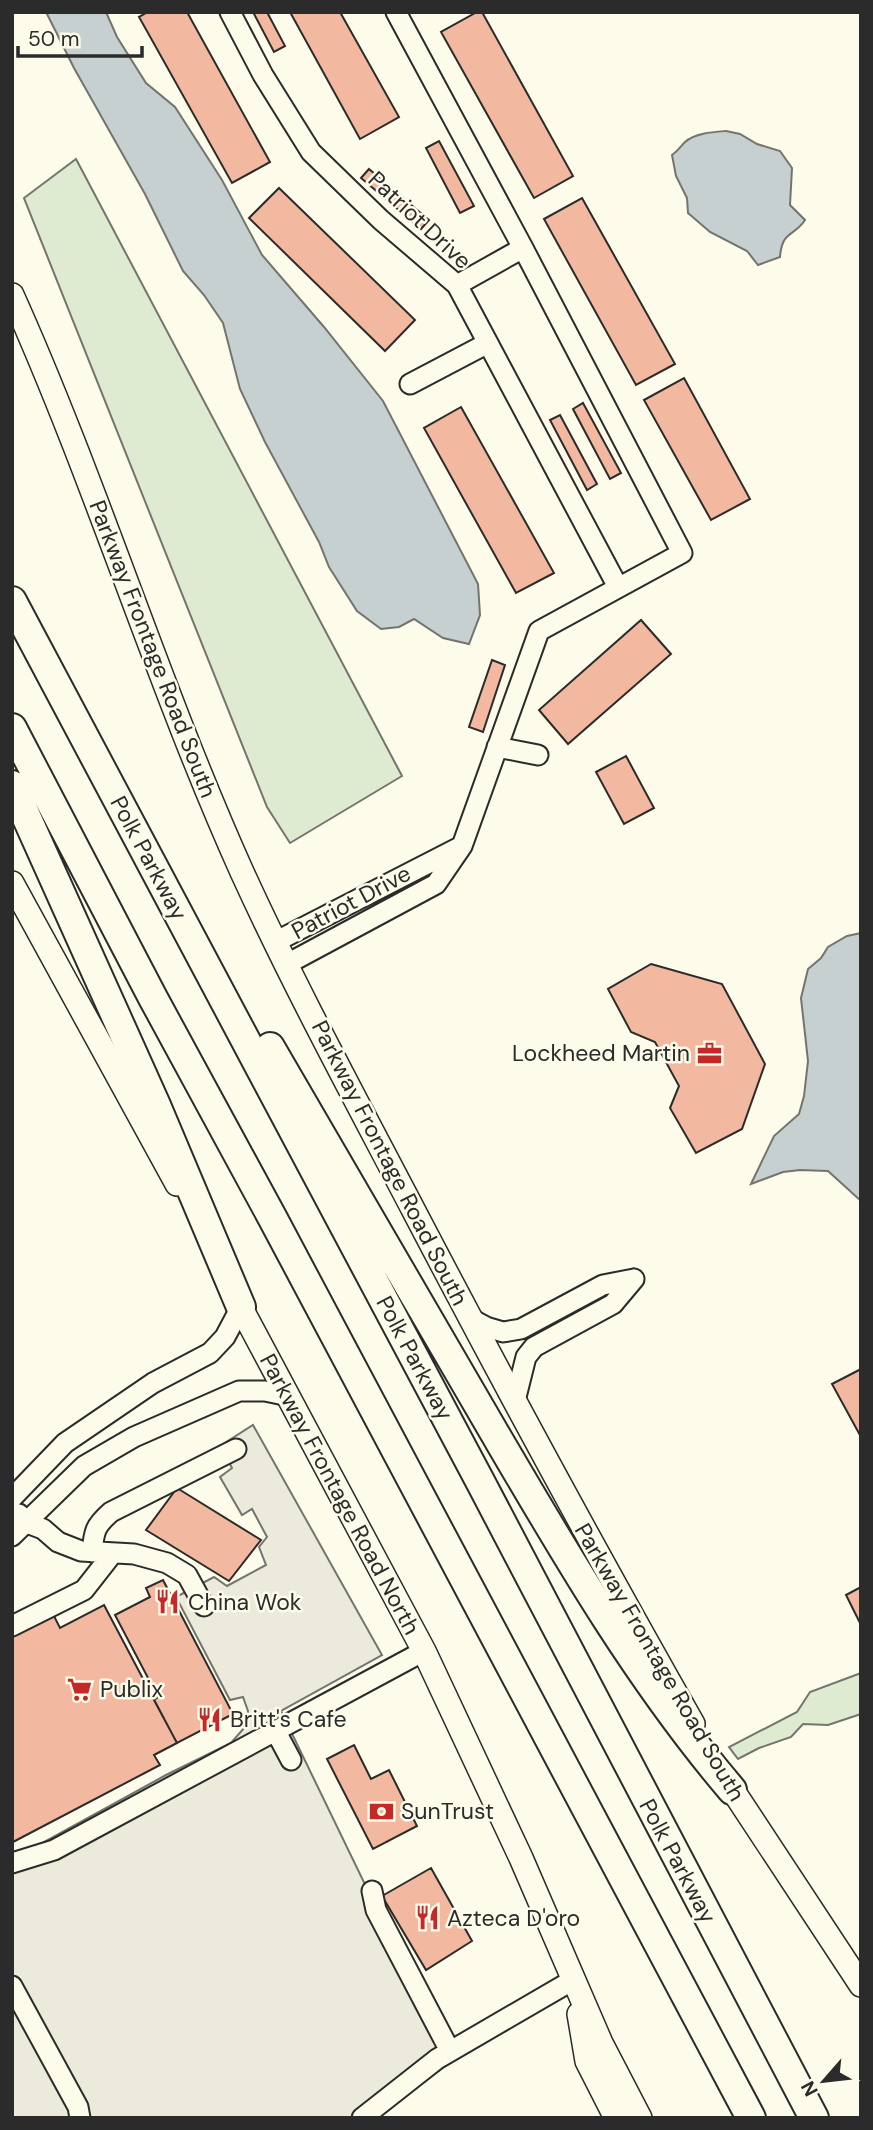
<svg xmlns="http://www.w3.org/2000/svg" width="873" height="2130" viewBox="0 0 873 2130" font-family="'DM Sans',sans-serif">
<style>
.green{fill:#deebd1;stroke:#74746e;stroke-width:2}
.parking{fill:#eceadb;stroke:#74746e;stroke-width:2}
.water{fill:#c7d0d0;stroke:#74746e;stroke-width:2}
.building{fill:#f2b8a0;stroke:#2b2b2b;stroke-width:2}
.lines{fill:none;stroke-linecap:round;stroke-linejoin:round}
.minor-casing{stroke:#2b2b2b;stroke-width:23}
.major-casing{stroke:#2b2b2b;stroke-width:26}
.highway-casing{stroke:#2b2b2b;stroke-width:32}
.minor{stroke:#fdfbea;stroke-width:19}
.major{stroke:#fdfbea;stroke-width:23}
.highway{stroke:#fdfbea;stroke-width:28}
.labels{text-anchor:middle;stroke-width:5;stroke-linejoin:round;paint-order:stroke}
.street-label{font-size:23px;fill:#2b2b2b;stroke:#fdfbea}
.poi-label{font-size:23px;fill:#2b2b2b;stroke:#fdfbea;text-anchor:start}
</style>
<rect width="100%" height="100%" fill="#fdfbea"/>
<path class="green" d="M76 159 402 776 290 843 267 807 24 198Z
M861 1673V1714L828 1725 803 1724 791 1737 759 1748 738 1759 729 1747 797 1712 810 1692Z"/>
<path class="parking" d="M253 1425 382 1655 281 1711 451 2062 374 2118H12V1856L26 1852 166 1775 231 1743 245 1727 248 1711 243 1697 230 1700 176 1597 214 1577 227 1586 266 1565 259 1547 267 1537 252 1509 242 1515 220 1477 232 1468 220 1446Z"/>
<path class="water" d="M46 12H106L117 37 146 83 175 107 222 180 262 255 324 327 383 401 478 584 480 615 469 644 443 638 414 619 399 627 381 629 357 611 329 567 319 542 265 442 240 389 223 323 204 295 183 271 145 194 74 68Z
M726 131 740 134 757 144 780 151 792 168 790 205 805 220C794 237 782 230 780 257L758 265 747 251 710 232 688 213 687 198 676 176 672 155C678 151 680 147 685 142 695 133 713 132 726 131Z
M861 933V1201L828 1171 800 1170 783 1172 751 1184 774 1136 799 1114 804 1096 808 1061 801 998 808 969 821 958 828 947 847 936Z"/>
<path class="building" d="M148 12H187L270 162 232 183 139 17Z
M253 12H267L285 46 274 52Z
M290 12H340L399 117 360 139Z
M477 12H482L573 176 534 198 441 32Z
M439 141 474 206 460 213 426 148Z
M369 169 429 220 421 229 361 178Z
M279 188 415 320 385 351 249 218Z
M582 198 675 364 636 385 544 219Z
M684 378 750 499 711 520 644 400Z
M583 403 621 473 610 479 573 409Z
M461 407 554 573 516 593 424 428Z
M560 415 597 484 587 490 550 420Z
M641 620 671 654 568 744 539 710Z
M492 660 505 665 483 732 469 727Z
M626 756 654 808 624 824 596 772Z
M651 964 722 984 765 1064 742 1129 696 1153 670 1108 679 1086 655 1042 631 1032 608 989Z
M861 1369V1437L832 1384Z
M177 1488 261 1540 229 1581 146 1530Z
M163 1580 233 1714 177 1743 154 1700 158 1697 115 1615 150 1597 146 1588Z
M861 1587V1623H860L846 1595Z
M104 1605 177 1743 154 1755 160 1765 13 1842 12 1635 53 1614 60 1628Z
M354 1745 371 1779 389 1770 417 1826 373 1849 327 1759Z
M431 1868 472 1941 426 1970 382 1896Z"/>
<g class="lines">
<defs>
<path id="minor" d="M230 12 263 75 311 152 381 220 457 285 618 587
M457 285 523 248
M410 384 488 343
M497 747 538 755
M275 942 458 848
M287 964 436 884 462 846 539 631 682 553 523 248 396 12
M471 1319 486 1327 503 1332 521 1329 603 1285 634 1279
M515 1401 526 1357 534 1347 613 1304 634 1279
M12 1498 65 1443 153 1383 210 1353 225 1337 241 1307
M19 1514 27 1523 43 1529 58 1542 81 1551 134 1554 167 1563 187 1575 204 1606
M12 1536 84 1466 134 1437 239 1391H265L289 1396
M92 1552C94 1531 95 1526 111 1512L236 1449
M12 1626 84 1590 113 1553
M275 1730 291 1760
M12 1863 54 1850 424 1651
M372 1891 376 1910 450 2051
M12 1986 78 2107 80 2118
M362 2118 437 2059 573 1980"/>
<path id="major" d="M12 295C97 484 157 683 242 872 295 988 356 1100 415 1213 505 1385 597 1555 693 1724
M12 883 177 1184
M233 1293 424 1651 521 1858 601 2043 640 2118
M724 1777 861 1985
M579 2014 587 2061 616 2118"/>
<path id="highway" d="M12 601 481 1483 814 2118
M12 728 153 998 272 1217 751 2118
M12 785 155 1103 241 1307
M270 1047C345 1175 419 1304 494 1432 566 1555 639 1681 732 1790"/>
</defs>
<use href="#minor" class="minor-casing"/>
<use href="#major" class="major-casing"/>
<use href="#highway" class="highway-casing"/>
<use href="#minor" class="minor"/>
<use href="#major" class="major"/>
<use href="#highway" class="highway"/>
</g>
<defs>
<symbol id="office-bare" viewBox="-9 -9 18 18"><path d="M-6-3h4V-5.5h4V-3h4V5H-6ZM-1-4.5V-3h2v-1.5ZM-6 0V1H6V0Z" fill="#c62828" stroke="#fdfbea" stroke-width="2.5" paint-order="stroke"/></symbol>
<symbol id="restaurant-bare" viewBox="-9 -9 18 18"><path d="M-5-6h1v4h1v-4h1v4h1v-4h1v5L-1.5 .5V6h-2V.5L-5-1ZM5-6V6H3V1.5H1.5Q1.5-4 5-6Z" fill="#c62828" stroke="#fdfbea" stroke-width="2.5" paint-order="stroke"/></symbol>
<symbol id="supermarket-bare" viewBox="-9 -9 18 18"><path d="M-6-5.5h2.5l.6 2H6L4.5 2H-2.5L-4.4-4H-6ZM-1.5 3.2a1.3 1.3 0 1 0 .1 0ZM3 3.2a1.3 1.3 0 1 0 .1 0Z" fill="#c62828" stroke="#fdfbea" stroke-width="2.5" paint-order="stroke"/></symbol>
<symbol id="bank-bare" viewBox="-9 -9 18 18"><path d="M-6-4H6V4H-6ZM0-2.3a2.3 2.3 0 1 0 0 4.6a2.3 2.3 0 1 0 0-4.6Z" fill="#c62828" stroke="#fdfbea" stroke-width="2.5" paint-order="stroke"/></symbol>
</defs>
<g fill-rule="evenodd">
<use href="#office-bare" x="692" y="1036" width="35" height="35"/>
<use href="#restaurant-bare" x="150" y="1584" width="35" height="35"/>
<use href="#supermarket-bare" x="62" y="1672" width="35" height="35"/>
<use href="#restaurant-bare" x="192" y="1702" width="35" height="35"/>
<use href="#bank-bare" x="364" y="1794" width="35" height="35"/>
<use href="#restaurant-bare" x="410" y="1900" width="35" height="35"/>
</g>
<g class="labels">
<g class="street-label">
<text transform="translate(420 220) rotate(43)" y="8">Patriot Drive</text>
<text transform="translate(153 649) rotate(69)" y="8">Parkway Frontage Road South</text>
<text transform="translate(149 858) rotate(62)" y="8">Polk Parkway</text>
<text transform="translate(351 902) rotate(-28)" y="8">Patriot Drive</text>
<text transform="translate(390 1163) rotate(63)" y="8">Parkway Frontage Road South</text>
<text transform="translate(415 1358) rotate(62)" y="8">Polk Parkway</text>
<text transform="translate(340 1494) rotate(62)" y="8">Parkway Frontage Road North</text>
<text transform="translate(660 1662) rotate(60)" y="8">Parkway Frontage Road South</text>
<text transform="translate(678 1861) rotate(62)" y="8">Polk Parkway</text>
</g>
<g class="poi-label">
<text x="690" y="1061" text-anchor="end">Lockheed Martin</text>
<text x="188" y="1610">China Wok</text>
<text x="100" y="1697">Publix</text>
<text x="230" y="1727">Britt's Cafe</text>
<text x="401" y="1819">SunTrust</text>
<text x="447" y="1926">Azteca D'oro</text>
</g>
</g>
<rect width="873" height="2130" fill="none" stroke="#2b2b2b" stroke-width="28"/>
<g transform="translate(824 2081) rotate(242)" stroke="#fdfbea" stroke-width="5" paint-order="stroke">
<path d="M0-5L12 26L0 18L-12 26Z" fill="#2b2b2b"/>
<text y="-10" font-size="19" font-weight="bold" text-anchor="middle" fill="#2b2b2b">N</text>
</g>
<path d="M18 46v10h124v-10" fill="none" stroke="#2b2b2b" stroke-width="3.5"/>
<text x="28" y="46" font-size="21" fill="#2b2b2b" stroke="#fdfbea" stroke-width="5" paint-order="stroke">50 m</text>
</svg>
